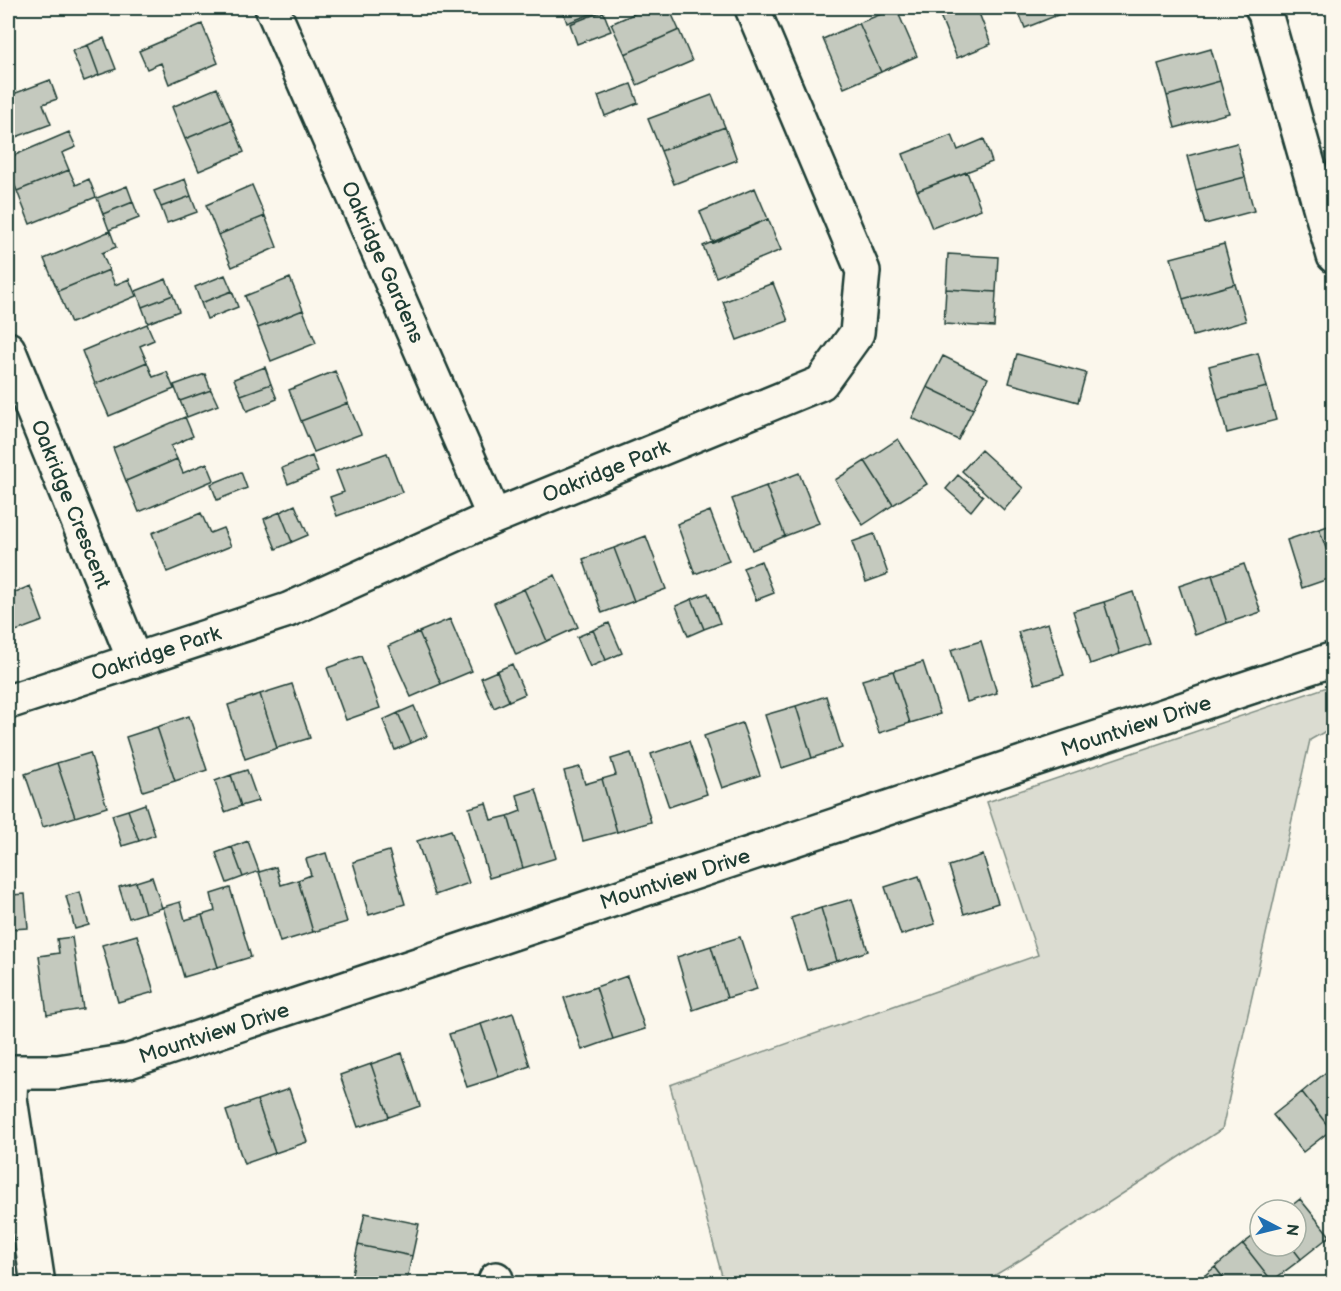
<svg xmlns="http://www.w3.org/2000/svg" width="1341" height="1291" viewBox="0 0 1341 1291" font-family="'Balsamiq Sans',sans-serif">
<style>
.green{fill:#dbdcd1;stroke:#7d8c82;stroke-width:1.5}
.building{fill:#c4c9be;stroke:#1f3d34;stroke-width:1.5}
.lines{fill:none;stroke-linecap:round;stroke-linejoin:round}
.minor-casing{stroke:#1f3d34;stroke-width:38}
.minor{stroke:#fbf7ec;stroke-width:33}
.labels{text-anchor:middle;stroke-width:4.5;stroke-linejoin:round;paint-order:stroke}
.street-label{font-size:21px;fill:#1f3d34;stroke:#fbf7ec}
</style>
<rect width="100%" height="100%" fill="#fbf7ec"/>
<filter id="ink" filterUnits="userSpaceOnUse"><feTurbulence type="fractalNoise" baseFrequency=".0167" numOctaves="2"/><feDisplacementMap in="SourceGraphic" scale="12" xChannelSelector="R" yChannelSelector="G"/><feConvolveMatrix kernelMatrix="1 2 1 2 8 2 1 2 1" color-interpolation-filters="sRGB"/></filter>
<g filter="url(#ink)">
<path class="green" d="M1333 685V727L1310 740 1222 1129 1022 1259 982 1283H724L670 1085 1038 955 987 802Z"/>
<path class="building" d="M562 8H600L601 10 567 23Z
M647 8H669L679 30 625 54 611 24Z
M896 8 917 56 881 72 859 23Z
M937 8H977L991 44 957 58Z
M1017 8H1058L1060 14 1025 28Z
M603 11 611 31 577 44 570 24Z
M859 23 881 72 844 88 823 39Z
M202 24 218 63 169 84 161 63 147 69 139 51Z
M679 30 692 61 637 85 625 54Z
M104 38 116 69 99 75 88 45Z
M88 45 99 75 84 81 72 51Z
M1211 49 1220 81 1167 96 1158 64Z
M50 80 57 99 43 104 51 124 8 140V96Z
M1220 81 1229 113 1175 128 1167 96Z
M631 84 638 103 605 116 598 96Z
M217 88 231 120 185 139 172 107Z
M712 95 725 127 661 151 648 119Z
M231 120 244 152 199 171 185 139Z
M725 127 737 160 674 184 661 151Z
M69 132 76 147 62 153 69 170 17 191 8 168V158Z
M952 135 958 150 984 139 992 162 917 191 903 154Z
M1237 143 1245 177 1196 190 1187 156Z
M69 170 76 185 89 179 96 197 30 224 17 191Z
M967 172 981 209 932 228 917 191Z
M1245 177 1254 211 1205 224 1196 190Z
M185 179 191 196 161 207 154 191Z
M252 185 265 216 218 235 206 205Z
M127 186 133 202 103 214 97 198Z
M755 188 768 219 713 243 700 212Z
M191 196 197 212 167 223 161 207Z
M133 202 139 218 109 230 103 214Z
M265 216 277 247 232 267 218 235Z
M768 219 781 250 716 277 703 246Z
M110 231 116 247 102 253 109 270 58 291 44 259Z
M1224 244 1235 284 1183 299 1171 258Z
M948 254 998 257 996 292 946 289Z
M109 270 115 285 129 279 136 296 71 323 58 291Z
M225 275 232 291 201 303 195 287Z
M290 278 303 310 258 328 245 296Z
M166 279 173 295 142 307 136 291Z
M773 283 788 321 737 340 723 302Z
M1235 284 1246 321 1193 336 1183 299Z
M946 289 996 292 994 327 944 324Z
M232 291 238 307 207 319 201 303Z
M173 295 179 311 148 323 142 307Z
M303 310 316 343 271 361 258 328Z
M147 324 154 340 140 346 147 362 95 384 82 351Z
M1258 353 1267 387 1218 399 1209 366Z
M1017 354 1086 373 1078 402 1009 383Z
M943 356 988 378 973 409 927 387Z
M147 362 153 377 167 372 174 389 109 416 95 384Z
M265 367 271 384 241 395 234 379Z
M335 371 348 403 301 421 289 390Z
M205 374 211 390 180 401 174 385Z
M271 384 277 399 247 411 241 395Z
M927 387 973 409 958 440 912 418Z
M1267 387 1276 420 1227 433 1218 399Z
M211 390 218 405 187 417 180 401Z
M348 403 361 434 314 452 301 421Z
M185 417 193 436 171 446 177 459 126 481 113 448Z
M898 439 927 484 893 505 865 461Z
M981 450 1023 488 1004 510 962 471Z
M387 453 402 492 337 516 330 497 344 492 336 471Z
M312 456 318 472 288 484 282 468Z
M177 459 183 473 207 463 214 480 139 512 126 481Z
M865 461 893 505 863 525 835 480Z
M241 472 247 488 217 500 211 484Z
M799 473 819 523 785 536 766 486Z
M958 475 983 496 971 511 946 489Z
M766 486 785 536 752 550 732 499Z
M295 505 308 535 292 542 280 512Z
M710 511 729 561 695 574 677 524Z
M280 512 292 542 276 549 264 519Z
M201 513 210 533 223 528 231 546 167 572 152 533Z
M1334 524V570L1319 529Z
M1319 529 1334 570V577L1302 588 1287 540Z
M874 534 888 574 866 582 852 542Z
M646 536 666 589 634 601 614 548Z
M614 548 634 601 602 613 583 559Z
M761 561 774 593 756 600 743 568Z
M1244 564 1261 612 1227 623 1212 575Z
M555 575 578 627 547 641 524 589Z
M1212 575 1227 623 1195 635 1179 586Z
M30 586 43 621 8 634V595Z
M524 589 547 641 516 655 494 603Z
M1133 592 1150 644 1120 654 1104 602Z
M708 593 720 623 704 629 692 599Z
M692 599 704 629 688 636 676 606Z
M1104 602 1120 654 1090 664 1073 611Z
M450 619 472 671 441 684 419 632Z
M609 623 622 653 606 660 593 630Z
M1048 623 1064 675 1035 684 1018 632Z
M593 630 606 660 590 667 577 637Z
M419 632 441 684 411 697 388 646Z
M981 641 997 693 967 702 951 650Z
M361 656 380 708 346 720 327 668Z
M923 662 940 714 910 723 893 671Z
M512 664 525 694 509 701 497 671Z
M497 671 509 701 494 708 481 678Z
M893 671 910 723 879 733 862 680Z
M292 684 310 738 277 748 260 694Z
M260 694 277 748 245 759 228 705Z
M826 696 842 748 812 758 796 706Z
M414 706 427 736 411 743 398 713Z
M796 706 812 758 782 768 765 715Z
M398 713 411 743 395 750 383 720Z
M189 716 207 770 175 781 157 727Z
M742 723 760 775 722 788 704 736Z
M157 727 175 781 143 791 126 737Z
M689 741 707 794 669 807 651 754Z
M90 753 107 807 75 817 57 763Z
M631 753 651 822 617 832 602 779 616 775 611 759Z
M57 763 75 817 43 827 25 774Z
M580 767 585 784 602 779 617 832 583 841 564 771Z
M247 770 258 801 241 806 231 775Z
M231 775 241 806 225 812 215 781Z
M536 789 556 858 523 868 508 816 521 811 517 795Z
M486 803 491 820 508 816 523 868 489 878 469 808Z
M145 804 155 835 139 841 128 810Z
M128 810 139 841 122 846 112 815Z
M451 830 469 883 435 895 417 841Z
M248 841 259 871 243 877 232 847Z
M232 847 243 877 227 883 216 853Z
M389 851 405 904 369 915 353 862Z
M326 853 347 922 313 932 298 880 311 875 306 859Z
M983 855 998 903 964 914 949 866Z
M276 867 281 885 298 880 313 932 280 942 259 872Z
M919 876 935 924 901 935 885 887Z
M152 877 162 908 145 913 136 882Z
M136 882 145 913 129 918 119 887Z
M230 888 251 957 218 967 202 915 215 911 211 894Z
M80 892 89 925 75 929 66 896Z
M25 894 28 928 12 929 11 895Z
M852 899 868 951 837 961 821 908Z
M180 902 185 920 202 915 218 967 184 977 163 907Z
M821 908 837 961 807 970 791 918Z
M137 935 154 992 118 1002 102 945Z
M72 937 83 1009 47 1015 39 956 59 953 57 939Z
M740 937 757 989 727 998 711 946Z
M8 942 14 943 8 971Z
M711 946 727 998 693 1010 677 957Z
M627 976 645 1029 613 1039 596 987Z
M596 987 613 1039 582 1050 564 998Z
M513 1013 530 1066 499 1077 481 1024Z
M481 1024 499 1077 467 1087 449 1034Z
M402 1053 420 1106 389 1117 371 1064Z
M371 1064 389 1117 358 1127 340 1075Z
M1330 1069 1334 1074V1128L1331 1130 1302 1092Z
M289 1089 307 1142 275 1153 257 1100Z
M1302 1092 1331 1130 1303 1152 1273 1115Z
M257 1100 275 1153 244 1164 226 1111Z
M1300 1199 1330 1236 1301 1259 1291 1246H1296V1210H1286Z
M365 1213 419 1224 412 1256 358 1245Z
M1260 1231V1246H1291L1301 1259 1272 1281 1243 1244Z
M1243 1244 1272 1281 1270 1284H1228L1215 1267Z
M358 1245 412 1256 406 1284H379L351 1278Z
M1215 1267 1228 1284H1194Z"/>
<g class="lines">
<defs>
<path id="minor" d="M272 8 494 517
M1262 8 1265 13 1334 256
M8 349 134 659
M8 702 288 610 494 517 821 383 857 333 863 271 752 8
M8 1072H58L129 1061 1334 659
M11 1073 10 1098 38 1284
M494 1284 496 1279"/>
</defs>
<use href="#minor" class="minor-casing"/>
<use href="#minor" class="minor"/>
</g>
</g>
<g class="labels">
<g class="street-label">
<text transform="translate(383 262) rotate(66)" y="7">Oakridge Gardens</text>
<text transform="translate(606 471) rotate(-22)" y="7">Oakridge Park</text>
<text transform="translate(71 504) rotate(68)" y="7">Oakridge Crescent</text>
<text transform="translate(156 653) rotate(-18)" y="7">Oakridge Park</text>
<text transform="translate(1136 726) rotate(-18)" y="7">Mountview Drive</text>
<text transform="translate(675 879) rotate(-18)" y="7">Mountview Drive</text>
<text transform="translate(214 1033) rotate(-18)" y="7">Mountview Drive</text>
</g>
</g>
<rect width="1341" height="1291" fill="none" stroke="#fbf7ec" stroke-width="30"/>
<rect x="15" y="15" width="1311" height="1261" fill="none" stroke="#1f3d34" stroke-width="2" filter="url(#ink)"/>
<g transform="translate(1278 1228) rotate(97)"><circle r="28" fill="#fbf7ec" stroke="#a3ada2" stroke-width="1.5"/>
<path d="M0-4.5L10 22L0 15L-10 22Z" fill="#1f6fb2"/>
<text y="-9" font-size="16" font-weight="bold" text-anchor="middle" fill="#1f3d34">N</text>
</g>
</svg>
